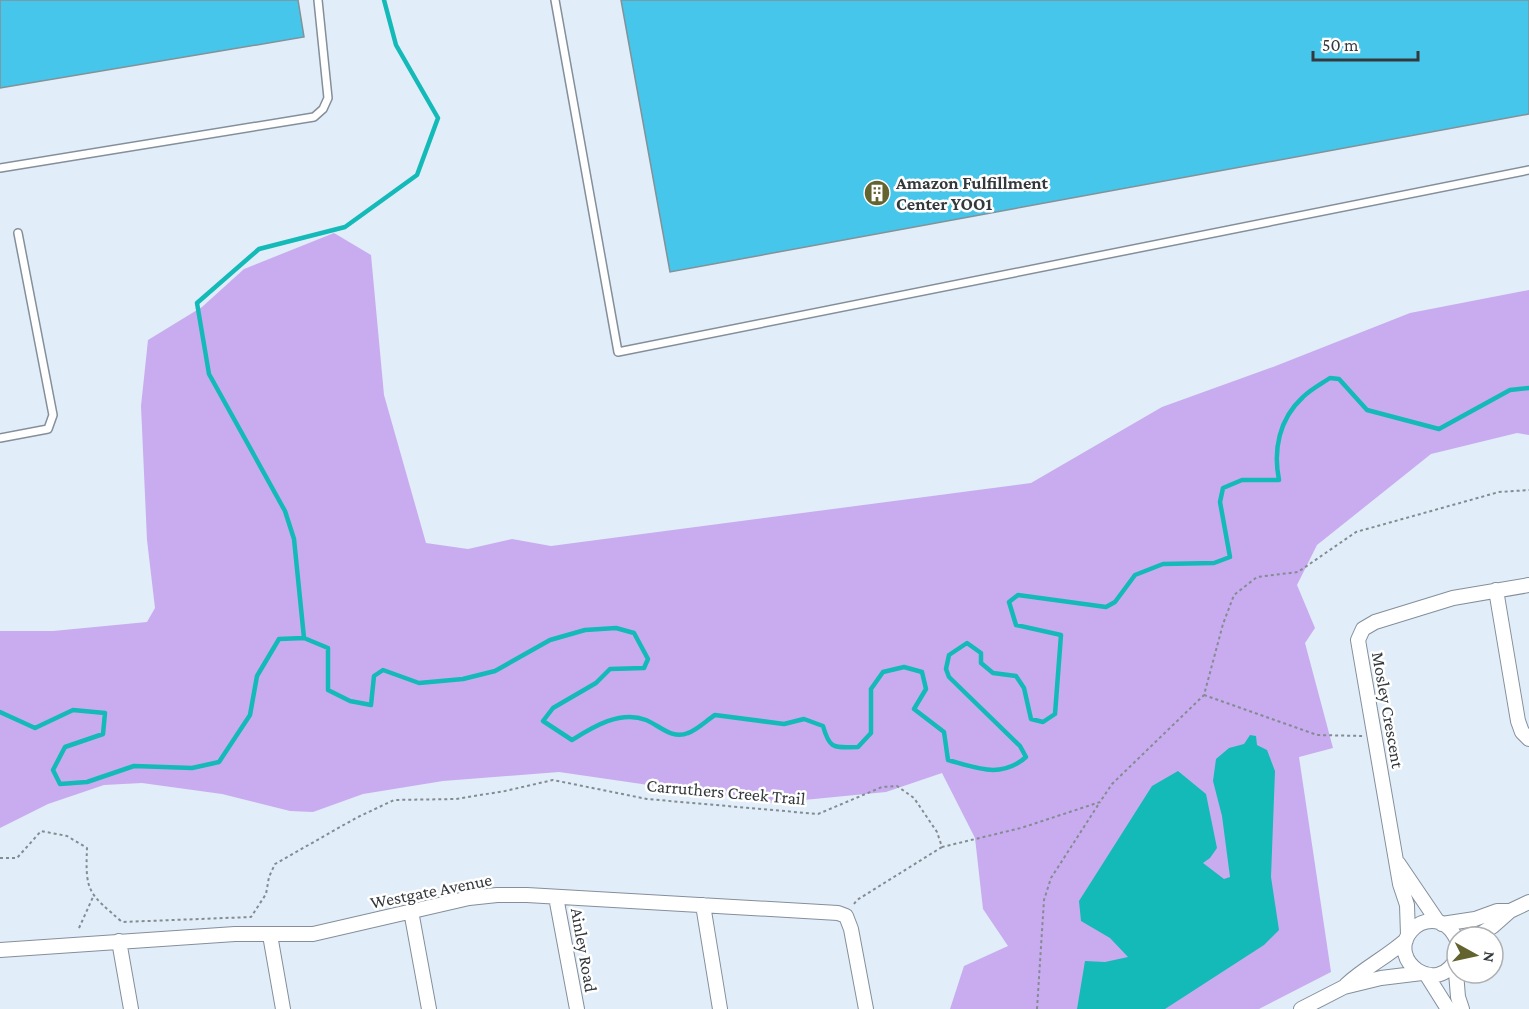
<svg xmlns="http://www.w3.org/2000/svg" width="1529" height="1009" viewBox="0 0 1529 1009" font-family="'Crimson Pro',serif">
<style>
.green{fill:#c9acef}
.water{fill:#13bab7}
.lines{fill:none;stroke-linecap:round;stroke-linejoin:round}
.stream{stroke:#13bab7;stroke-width:4.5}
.building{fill:#46c6ea;stroke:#829298;stroke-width:1.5}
.lane-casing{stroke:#848f9b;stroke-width:10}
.street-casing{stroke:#848f9b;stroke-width:16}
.path{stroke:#848c93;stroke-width:2;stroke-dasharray:3 3;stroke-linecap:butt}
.lane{stroke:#fff;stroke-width:7}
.street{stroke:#fff;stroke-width:14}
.labels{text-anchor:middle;stroke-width:5;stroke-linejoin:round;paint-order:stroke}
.poi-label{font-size:18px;font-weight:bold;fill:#34393d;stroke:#fff;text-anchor:start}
.street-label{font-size:18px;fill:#34393d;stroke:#fff}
</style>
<rect width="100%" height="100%" fill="#e1edf9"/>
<path class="green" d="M334 233 371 255 384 395 426 543 468 549 512 539 551 546 1031 483 1162 407 1273 367 1410 313 1529 290V435L1517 433 1431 454 1317 545 1297 585 1315 628 1305 643 1333 748 1299 757 1331 972 1259 1009H950L964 966 1008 946 983 909 975 838 942 773 886 792 773 803 559 772 443 781 363 794 313 812 290 811 222 794 142 783 104 785 48 804 0 828V631H53L147 622 155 608 147 540 141 406 148 340 202 307 244 269Z"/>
<path class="water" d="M1250 735 1256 736 1257 745 1267 750 1275 771 1271 877 1279 930 1264 945 1165 1009H1077L1085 961 1105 962 1128 957 1110 938 1081 921 1079 901 1152 786 1178 771 1206 794 1217 848 1210 858 1203 863 1224 879 1230 877 1222 816 1213 781 1216 759 1229 748 1244 744Z"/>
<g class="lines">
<path class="stream" d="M304 638 294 539 285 511 209 374 197 303 259 249 345 227 417 175 438 118 396 45 384 0
M0 712 35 728 73 710 105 713 103 734 65 747 53 770 60 784 87 782 134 766 192 768 219 762 250 715 257 676 279 639 304 638 328 648V690L350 701 371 705 374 676 383 670 419 683 463 679 495 671 550 640 585 630 616 628 634 633 648 659 644 668 610 669 596 683 553 708 543 721 572 740C593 727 620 710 646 720 659 725 672 740 688 733 697 730 707 720 715 715L784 724 804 719 823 726C830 751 835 747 858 747L871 733V689L883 672 904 667 922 672 926 689 914 709 944 732 948 760C977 768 1001 779 1026 757L1020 746 949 677 946 669 949 655 967 643 981 653V663L993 673 1016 676 1024 688 1031 719 1043 722 1055 714 1061 635 1016 625 1009 602 1018 595 1106 607 1115 602 1135 575 1163 564 1214 563 1230 557 1220 502 1223 488 1242 480H1279C1273 450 1279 419 1303 397 1311 389 1321 384 1330 378L1339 379 1367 410 1439 429 1510 390 1529 388"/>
</g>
<path class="building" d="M0 0H298L304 37 0 88Z
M621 0H1529V114L670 272Z"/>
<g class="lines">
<defs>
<path id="lane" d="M555 0 618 352 1529 170
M0 168 314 117 323 109 328 98 318 0
M0 438 48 429 53 415 18 233"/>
<path id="street" d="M1496 590 1518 721 1522 732 1529 739
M1398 863 1438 922
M556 897 577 1009
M703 905 720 1009
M411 911 429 1009
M1442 924 1475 919 1497 911H1510
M270 935 283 1009
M1408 935 1407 905 1400 884 1358 640 1363 629 1375 622 1453 598 1529 585
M1476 937 1493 926 1510 911 1529 902
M1457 940C1452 929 1444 921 1432 921 1424 921 1416 925 1411 931 1386 961 1439 998 1457 957
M119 941 131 1009
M0 950 235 934H313L469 898 497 895H527L838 913 846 916 851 929 866 1009
M1455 960 1458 997 1462 1009
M1426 974 1448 1009
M1346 985C1364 968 1387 957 1406 940
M1301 1009 1344 987 1381 978 1422 973"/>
</defs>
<use href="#lane" class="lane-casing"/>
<use href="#street" class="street-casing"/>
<path class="path" d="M1204 695 1317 735 1362 736
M0 858H17L41 831 67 836 87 848C85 893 89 893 122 922L251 917 266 894 269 877 275 864 356 818 394 800 456 799 505 791 553 780 647 799 818 814 882 787 897 786 914 798 937 832 942 847 1021 828 1100 802 1112 784 1204 695 1223 624 1234 595 1257 577 1298 572 1356 532 1499 492 1529 490
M854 904 857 900 942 847
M79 928 93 897
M1037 1009 1044 900 1051 878 1100 802"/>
<use href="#lane" class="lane"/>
<use href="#street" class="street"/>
</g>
<defs>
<symbol id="building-disc" viewBox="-11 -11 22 22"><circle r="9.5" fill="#636330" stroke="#fff"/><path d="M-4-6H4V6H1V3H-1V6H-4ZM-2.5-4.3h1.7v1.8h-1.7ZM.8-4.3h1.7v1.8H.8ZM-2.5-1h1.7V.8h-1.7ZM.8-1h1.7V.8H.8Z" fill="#fff"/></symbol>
</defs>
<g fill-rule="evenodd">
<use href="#building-disc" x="862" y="178" width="30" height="30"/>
</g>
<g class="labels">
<g class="poi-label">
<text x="896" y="189">Amazon Fulfillment<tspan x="896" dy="21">Center YOO1</tspan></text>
</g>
<g class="street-label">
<text transform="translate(1388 710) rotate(80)" y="6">Mosley Crescent</text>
<text transform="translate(726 792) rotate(5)" y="6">Carruthers Creek Trail</text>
<text transform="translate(431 891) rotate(-11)" y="6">Westgate Avenue</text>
<text transform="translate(584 950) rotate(80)" y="6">Ainley Road</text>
</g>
</g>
<g transform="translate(1475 955) rotate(98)"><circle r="28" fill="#ffffff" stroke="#aeb0b1" stroke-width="1.5"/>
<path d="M0-4.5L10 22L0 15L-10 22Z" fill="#636330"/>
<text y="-9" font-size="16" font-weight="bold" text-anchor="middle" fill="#34393d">N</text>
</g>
<path d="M1313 51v9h105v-9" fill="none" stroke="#34393d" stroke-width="3"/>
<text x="1322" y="51" font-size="18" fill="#34393d" stroke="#ffffff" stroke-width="4.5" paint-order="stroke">50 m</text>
</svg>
